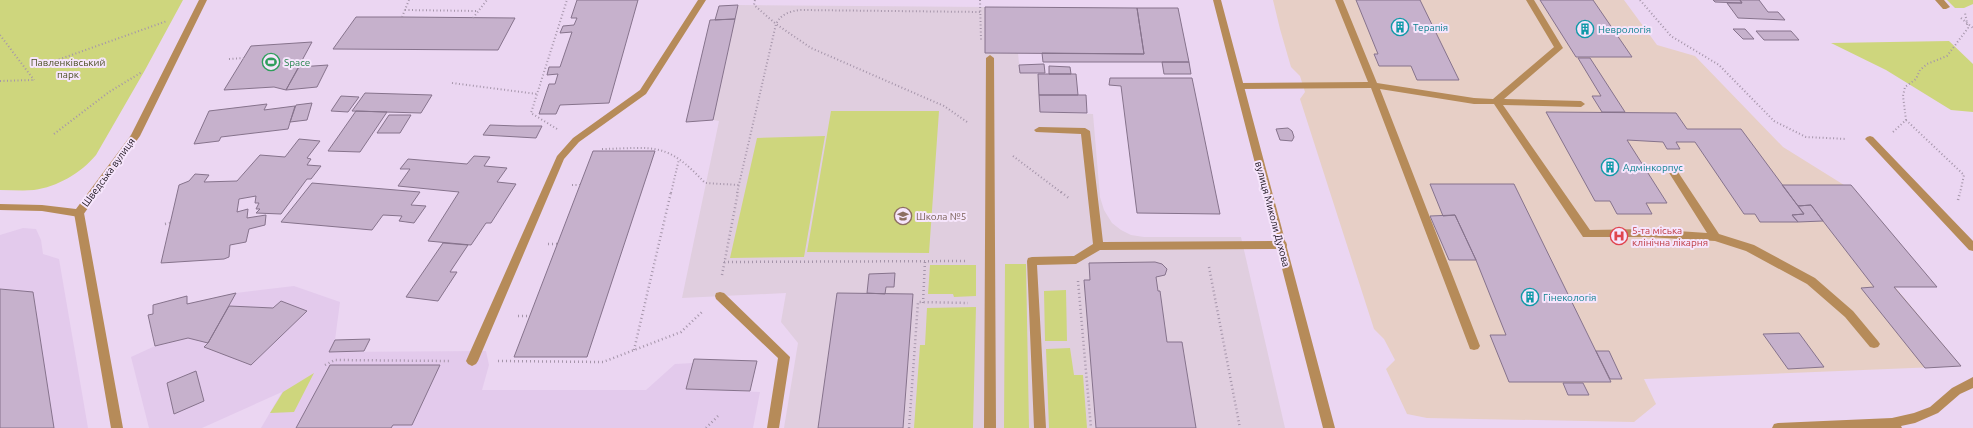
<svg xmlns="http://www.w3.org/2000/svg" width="1973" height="428" viewBox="0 0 1973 428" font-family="Ubuntu,sans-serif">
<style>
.built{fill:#e3caec}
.education{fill:#e0cedf}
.medical{fill:#e7cfc6}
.green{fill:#ced67d}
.building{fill:#c6b1cc;stroke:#86738c}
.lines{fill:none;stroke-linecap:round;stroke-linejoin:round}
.path-far1{stroke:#a595aa;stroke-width:2;stroke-dasharray:1 2.5;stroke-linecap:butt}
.path{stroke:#a595aa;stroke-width:2.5;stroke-dasharray:1 3;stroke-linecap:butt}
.service{fill:#b68b59;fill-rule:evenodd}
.minor{fill:#b68b59;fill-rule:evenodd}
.tertiary{fill:#b68b59;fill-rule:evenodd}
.labels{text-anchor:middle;stroke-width:4;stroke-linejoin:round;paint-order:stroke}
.culture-label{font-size:10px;fill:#0d838f;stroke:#f6e5fc;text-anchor:start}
.park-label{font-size:10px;fill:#4a4e23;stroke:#f6e5fc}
.leisure-label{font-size:10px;fill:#27864d;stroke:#f6e5fc;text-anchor:start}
.street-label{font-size:10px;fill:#1d151f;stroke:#f6e5fc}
.education-label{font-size:10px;fill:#785e54;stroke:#f6e5fc;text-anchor:start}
.health-label{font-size:10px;fill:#be3a42;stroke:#f6e5fc;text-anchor:start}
</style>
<rect width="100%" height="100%" fill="#ebd6f2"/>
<path class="built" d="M23 228 36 229 41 240 43 254 59 259 88 428H0V235Z
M294 286 340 302 335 340 330 352 486 351 489 365 482 390H646L675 364 693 363 687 389 760 392 753 428H261L282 392 202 428H149L131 357 155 346 188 338 208 343 236 293Z"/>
<path class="education" d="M738 5 985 7V53H1018L1020 73 1038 74 1040 112 1093 114 1100 197 1104 210 1112 223 1121 230 1131 235 1144 237H1241L1285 428H784L798 343 781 322 786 293 682 298 719 121 713 120Z"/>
<path class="medical" d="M1273 0H1624L1657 45 1695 56 1783 147 1844 185H1851L1937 287H1895L1961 366 1644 379 1656 404 1634 422 1427 418 1407 414 1386 369 1395 360 1384 339 1374 329 1300 99 1305 92 1300 76 1291 67 1280 29Z"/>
<path class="green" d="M0 0H183L145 70 96 155C81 173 57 187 34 190 23 191 11 190 0 190Z
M1947 0H1973V4L1964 8H1955Z
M1949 41 1973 64V112L1951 110 1886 70 1831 43Z
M831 111H939L929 253 807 252Z
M825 136 804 257 730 258 757 138Z
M1005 264H1026L1029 428H1004Z
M930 265H976V296L954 297 953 294H928Z
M1066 290 1067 341H1045L1044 291Z
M976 307 973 428H914L920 345H925L927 308Z
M1070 348 1074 375H1083L1087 428H1049L1046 349Z
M314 373 294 412 270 413 283 392Z"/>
<path class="building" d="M577 0H638L609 103 560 105 556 114H539L549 84H555L558 74 547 75 549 67H560L572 32 560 33 563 26 574 25 577 18H571Z
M1356 0H1420L1459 80H1417L1411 66H1379L1374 54H1378Z
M1540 0H1593L1632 57H1576Z
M1713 0H1740L1742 3 1715 2Z
M1740 0H1759L1768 12H1778L1785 20 1738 18 1727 3H1742Z
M738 5 735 19 715 20 719 6Z
M985 7 1137 8 1144 54 985 53Z
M1137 8H1178L1189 62H1043L1042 53 1144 54Z
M356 17H402L515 18 498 50 333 49Z
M735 19 713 120 686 122 710 20Z
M1733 29H1745L1754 39H1743Z
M1756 31H1791L1799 40H1764Z
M312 42 286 90 274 87 224 90 251 46Z
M1578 58H1590L1625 112H1602L1592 96H1601Z
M1162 62H1189L1191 74H1164Z
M1044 64 1045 73H1020L1019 65Z
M328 65 317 87 286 90 299 67Z
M1049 66 1070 67 1071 74H1049Z
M1038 74H1076L1078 95H1039Z
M1110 78H1192L1220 214 1137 213 1121 86 1109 85Z
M365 93 432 95 421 113 352 111Z
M1039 95H1086L1087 113 1040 112Z
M341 96 359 97 348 112 331 111Z
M312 103 307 120 290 122 296 105Z
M267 104 264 110 295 106 288 129 221 137 219 141 194 144 209 111Z
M356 111 387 112 360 152 328 151Z
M1546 112 1676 113 1687 129H1741L1804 214 1792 215 1798 222H1760L1755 214H1744L1695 142H1676L1680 149H1667L1663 142 1627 140 1667 203H1646L1652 214H1617L1610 201H1595Z
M389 115H411L400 133H377Z
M490 125 517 126H542L536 138 483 135Z
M1288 128 1292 131 1294 137 1292 141 1280 140 1276 129Z
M299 139 320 141 307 158 311 159 307 165 321 166 311 179H307L281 214 256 213 260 209H256L259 203H255L256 196 239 199 237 212 248 209 247 218 266 215 265 225 249 229 246 242 230 245 229 257 224 259 161 263 179 185 189 181 195 174 209 175 204 182 237 181 260 155 285 157Z
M593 151H655L587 357H514Z
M474 156 490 157 484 166 507 168 497 182 516 184 491 223H486L471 245 428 241 459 192 398 186 410 169H400L408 159 467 164Z
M312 183 420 192 411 205 426 206 414 223 399 221 402 216 383 215 372 230 281 222Z
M1430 184H1514L1611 382H1509L1490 335H1506L1476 260 1455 215 1443 216Z
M1782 185H1851L1937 287H1894L1961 366 1925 368 1861 288 1874 287 1823 221 1811 205 1798 206Z
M1811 205 1823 221 1798 222 1792 215 1804 214 1798 206Z
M1455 215 1476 260H1449L1430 216Z
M443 243 468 245 450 272H457L438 301 406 297Z
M1155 262 1162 264 1167 269 1165 275 1156 277 1158 291H1160L1167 342H1182L1196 428H1096L1084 280H1090L1089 263Z
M895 273 894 287H886L885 294 867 293 869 274Z
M0 289 33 292 54 428H0Z
M236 293 208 343 188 338 155 346 148 315 153 314V305L187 296V304Z
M837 293 913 294 903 428H818Z
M281 301 307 311 251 365 204 347 208 343 229 306 273 308Z
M1799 333 1824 367 1788 369 1763 334Z
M370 339 364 351 329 352 335 340Z
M1596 351H1609L1622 379H1610Z
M694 359 757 361 750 391 686 389Z
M330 365H440L412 425H393L391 428H296Z
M196 371 204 401 174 414 167 383Z
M1563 383H1583L1589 395H1568Z"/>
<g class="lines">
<path class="path-far1" d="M980 0 981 40
M1640 0 1671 36 1719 65 1774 121 1806 137 1847 139
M405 10 478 11
M402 17 409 0
M473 18 487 0
M1961 18 1973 28
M0 35 34 80
M229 59 244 58
M49 63 167 21
M0 81 33 80
M452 83 537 94
M1906 120 1964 175 1960 193
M967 122 944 106 811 48 776 24C781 14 790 11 801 10L981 12
M557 129 531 113 567 0
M1893 132 1906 120 1903 96 1905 87 1916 79 1920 70 1927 64 1947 56 1968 28 1965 13
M54 134 109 92 142 72
M602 149C655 148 666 141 705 183L739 185
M1013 156 1062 193
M572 185H580
M671 193 679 159
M737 193 776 24 754 5 755 0"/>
<path class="path" d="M1061 192 1070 199
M1958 200 1960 192
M165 224 170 223
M548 244H557
M724 262 968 261
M1209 267 1240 428
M722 275 738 192
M1078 281 1091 428
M923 303 925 261
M518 316H530
M634 350 671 192
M498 361 603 362 681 332 703 311
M325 365 335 360 451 361
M706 428 718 416
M909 428 918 302 968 303"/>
<path class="service" d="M698 0H706L646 94 579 142 564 159 478 361 476 364 472 366 468 364 466 361 557 156 573 138 640 90Z
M1335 0H1343L1377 83 1474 98 1493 99 1554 47 1526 0H1534L1563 48 1504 99 1581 101 1585 104 1581 107 1503 105 1590 230 1648 229 1707 233 1666 168 1668 166H1674L1719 234 1754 245 1815 278 1853 311 1878 341 1880 344 1878 347 1874 348 1870 347 1845 317 1807 284 1746 251 1715 241 1648 237H1583L1494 104H1474L1380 89 1480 346 1478 349 1474 350 1470 349 1371 88 1240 89 1236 86 1240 83 1368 82Z
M990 55 994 58 996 428H984L986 58Z
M1039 127 1085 128 1090 131 1103 242 1282 241 1286 242 1287 245 1286 248 1282 249 1100 250 1076 264 1037 265 1046 428H1034L1027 261 1028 258 1032 257 1074 256 1093 244 1081 134 1036 132 1034 130Z
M1870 136 1873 137 1973 241V251L1969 250 1867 141 1865 139 1867 137Z
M720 292 724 293 790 357 779 428H767L778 358 716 299 715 296 716 293Z
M1973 377V388L1960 394 1938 413 1915 423 1901 426 1902 428H1772L1774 424 1778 423 1892 418 1914 413 1930 407 1952 388Z"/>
<path class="minor" d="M1213 0H1221L1335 428H1323Z
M1935 0H1944L1950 7 1946 9H1943Z
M79 209 84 213 123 428H111L74 213Z"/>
<path class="tertiary" d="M199 0H207L140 136 83 215 79 217 42 211 0 210V204L42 205 76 209 131 135Z"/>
</g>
<defs>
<symbol id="building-ring" viewBox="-11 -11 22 22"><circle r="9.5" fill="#f6e5fc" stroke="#0f9aa8" stroke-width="1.5"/><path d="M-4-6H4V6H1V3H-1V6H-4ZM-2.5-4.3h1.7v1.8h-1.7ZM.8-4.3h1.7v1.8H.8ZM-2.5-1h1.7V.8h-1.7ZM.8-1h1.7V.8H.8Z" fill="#0f9aa8"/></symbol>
<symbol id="stadium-ring" viewBox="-11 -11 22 22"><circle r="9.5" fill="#f6e5fc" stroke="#2e9e5b" stroke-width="1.5"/><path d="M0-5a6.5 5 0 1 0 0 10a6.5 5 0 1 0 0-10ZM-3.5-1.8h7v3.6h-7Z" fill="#2e9e5b"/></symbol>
<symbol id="school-ring" viewBox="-11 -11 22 22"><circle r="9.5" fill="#f6e5fc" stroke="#8d6e63" stroke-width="1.5"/><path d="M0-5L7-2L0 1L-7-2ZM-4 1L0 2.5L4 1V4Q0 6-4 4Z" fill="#8d6e63"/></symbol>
<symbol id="hospital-ring" viewBox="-11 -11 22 22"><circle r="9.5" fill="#f6e5fc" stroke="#e0444e" stroke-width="1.5"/><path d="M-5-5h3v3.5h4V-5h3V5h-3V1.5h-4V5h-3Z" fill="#e0444e"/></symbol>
</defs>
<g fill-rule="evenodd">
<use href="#building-ring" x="1390" y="17" width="20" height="20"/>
<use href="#building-ring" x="1575" y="19" width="20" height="20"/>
<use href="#stadium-ring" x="261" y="52" width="20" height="20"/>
<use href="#building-ring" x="1600" y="157" width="20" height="20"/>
<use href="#school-ring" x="893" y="206" width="20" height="20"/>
<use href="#hospital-ring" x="1609" y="226" width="20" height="20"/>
<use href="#building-ring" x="1520" y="287" width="20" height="20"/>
</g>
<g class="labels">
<g class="culture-label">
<text x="1413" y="31">Терапія</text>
<text x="1598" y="33">Неврологія</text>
<text x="1623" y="171">Адмінкорпус</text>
<text x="1543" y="301">Гінекологія</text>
</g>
<g class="park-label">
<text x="68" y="66">Павленківський<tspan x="68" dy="12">парк</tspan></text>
</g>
<g class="leisure-label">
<text x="284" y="66">Space</text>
</g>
<g class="street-label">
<text transform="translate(108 172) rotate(-54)" y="4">Шведська вулиця</text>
<text transform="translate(1273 214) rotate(75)" y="4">вулиця Миколи Духова</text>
</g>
<g class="education-label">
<text x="916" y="220">Школа №5</text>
</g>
<g class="health-label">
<text x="1632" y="234">5-та міська<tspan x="1632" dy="12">клінічна лікарня</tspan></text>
</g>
</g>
</svg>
